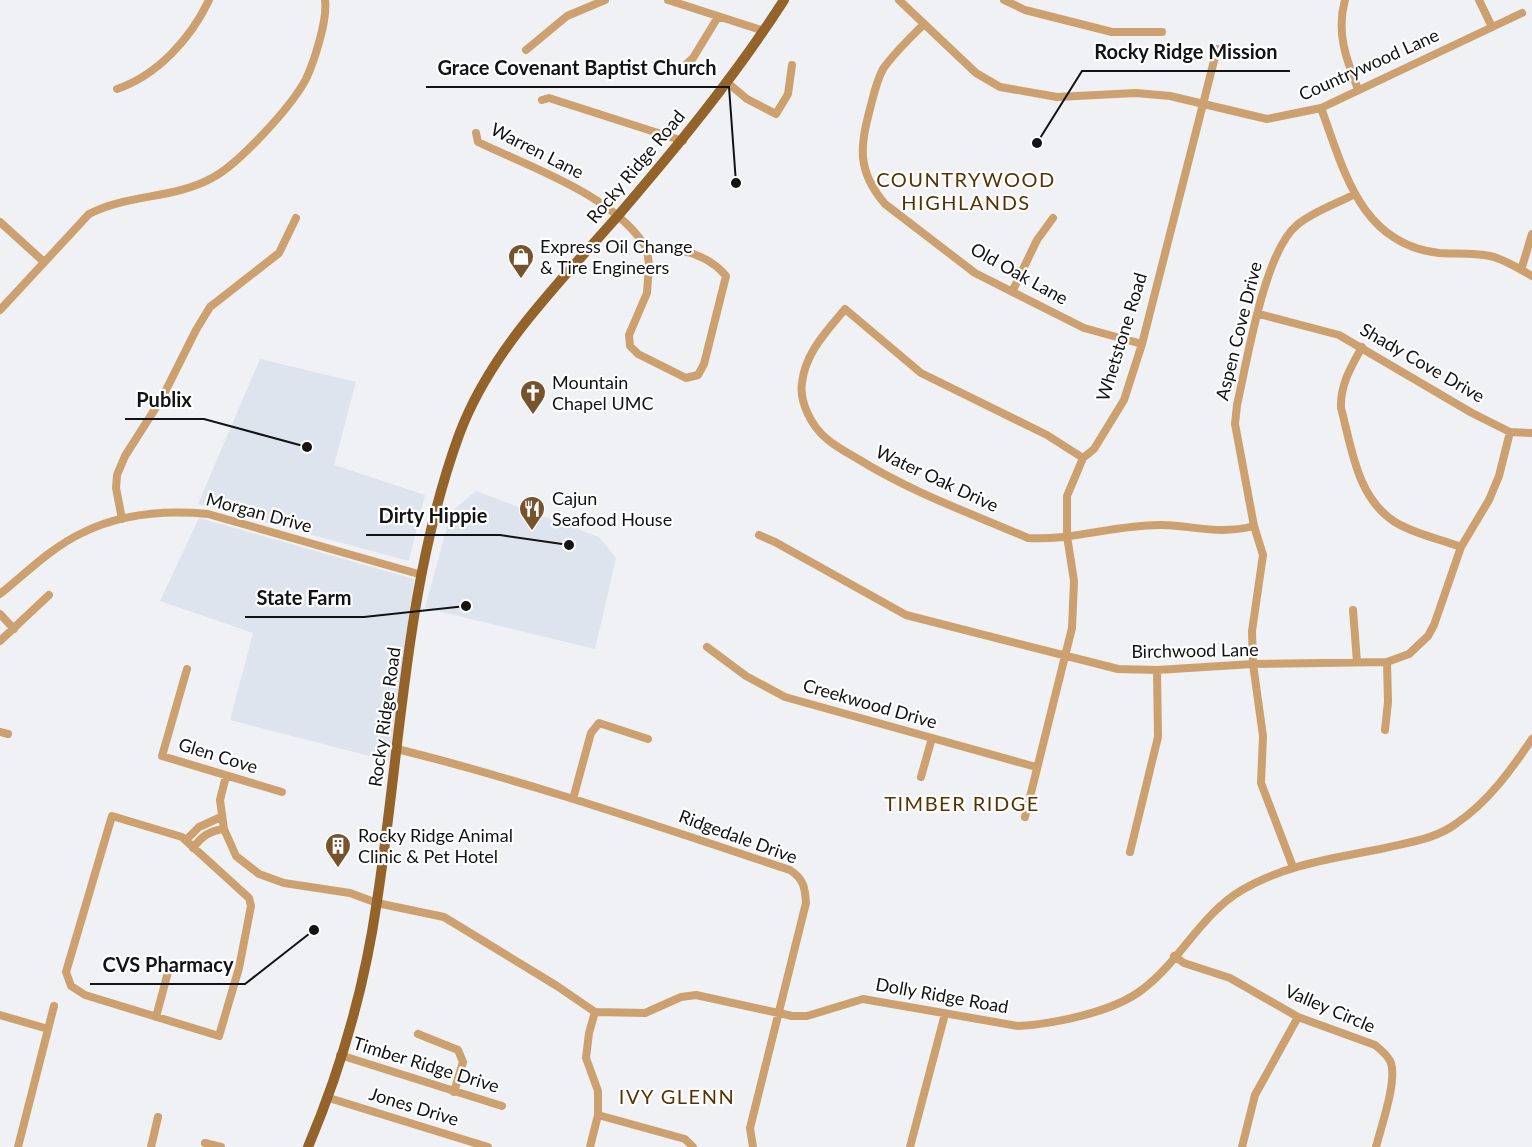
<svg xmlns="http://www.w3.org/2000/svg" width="1532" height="1147" viewBox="0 0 1532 1147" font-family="Lato,sans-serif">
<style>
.built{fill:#dde4ed}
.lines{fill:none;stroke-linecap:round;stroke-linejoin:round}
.minor{stroke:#cda06f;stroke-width:8}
.major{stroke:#936329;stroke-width:10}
.labels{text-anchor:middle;stroke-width:4.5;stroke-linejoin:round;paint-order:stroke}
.street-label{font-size:18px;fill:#121314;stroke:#fff}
.poi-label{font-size:18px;fill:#121314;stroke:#fff;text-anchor:start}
.neighbourhood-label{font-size:20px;letter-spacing:1.5px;fill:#573300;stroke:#fff}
.leader{fill:none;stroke:#121314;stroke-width:2}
.callout-dot{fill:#121314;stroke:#fff;stroke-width:2}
.callout-label{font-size:20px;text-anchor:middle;font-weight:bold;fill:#121314;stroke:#fff;stroke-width:4.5;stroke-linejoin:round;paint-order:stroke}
</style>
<rect width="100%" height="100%" fill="#eff1f4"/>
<path class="built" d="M260 359 356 382 334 465 425 495 409 561 198 504Z
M476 491 599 537 616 558 595 649 425 608 451 512Z
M199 518 414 579 389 761 230 720 253 633 160 601Z"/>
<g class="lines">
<path class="minor" d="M668 0 764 31
M899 0 976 73 1000 87 1057 97 1136 93 1170 96 1267 119 1321 108 1522 13
M1004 0 1025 10 1112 32H1162
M1345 0C1336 32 1346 59 1358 89
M1479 0 1492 27
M924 24C910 38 894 53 883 69 877 80 874 93 871 105 860 146 856 170 885 204L975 273 1084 328 1142 344
M526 50 567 16 605 0
M670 70H680L693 58 718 17
M728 83 747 99 776 114 788 94 792 65
M117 89C158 75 191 38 209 0
M542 100 549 98 683 141
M1321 108C1344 170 1360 244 1439 253 1456 254 1474 253 1490 256 1504 259 1520 269 1532 276
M476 133 478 142C532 168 616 196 647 249 655 252 662 249 671 249 692 251 713 260 726 276L704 364 698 375 686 378 638 354 630 346 629 335 647 293 649 265 647 249
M0 222 43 261
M1521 270 1532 234
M1012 292 1037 240 1053 218
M0 310 89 214C127 194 174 199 212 178 238 165 292 106 306 79 314 62 328 19 325 0
M1259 314 1339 335 1472 413 1510 432 1532 433
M1362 347C1351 367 1340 385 1341 408 1352 449 1357 498 1395 522 1414 534 1440 539 1461 547
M1083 458 1047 435 921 373 845 309C827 331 805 353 802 383 799 402 812 427 827 439 836 447 848 453 858 459 911 492 970 513 1028 538 1073 541 1117 524 1162 525 1196 526 1219 535 1254 526
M122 519 116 488 117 475 125 456 162 398 196 330 210 307 279 253 296 218
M759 535 775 542 906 615 1118 669 1157 670 1253 664 1387 662 1409 654 1428 636 1434 625 1461 547 1489 500 1499 476 1510 432
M0 594C25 574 52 547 82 533 122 513 165 510 208 514L422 575
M1353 610 1357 662
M0 614 14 629
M0 641 49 595
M707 647 746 676 785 697 1036 767
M187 669 162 756 282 792
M1385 730 1388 702 1387 662
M0 732 8 734
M397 749C530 782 660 827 790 870 804 879 805 888 806 903L750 1128 753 1147
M226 776 220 800 224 829 236 856 259 874 284 883 350 893 377 903 444 917 557 986 595 1012 645 1013 681 997 696 995 792 1016H807L863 999 1018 1026C1054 1024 1114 1012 1143 989 1180 961 1201 914 1242 890 1286 864 1336 858 1385 848 1410 842 1436 839 1457 823 1488 802 1511 770 1532 739
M921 777 932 738
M573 799 591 733 599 723 648 739
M112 816 182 837 249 898 251 906 239 968 219 1036 85 995 71 986 66 972Z
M1025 817 1072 628 1074 581 1067 536V496L1083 458 1094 449 1124 400 1142 344 1217 49
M186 840 199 827 221 817
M193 848C202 836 209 831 224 829
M1130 852 1158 737 1157 670
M1293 867 1261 783 1263 736 1253 664 1252 631 1263 555 1254 526 1235 424 1237 405C1247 362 1264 252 1297 225 1312 212 1336 204 1353 195
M1174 956 1184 963 1230 978 1298 1017 1375 1045C1381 1050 1388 1055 1391 1063 1397 1082 1381 1127 1376 1147
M0 1015 48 1029
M156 1017 168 972
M418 1034 458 1050 463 1062 454 1092
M340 1055 502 1106
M329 1098 488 1147
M598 1115 685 1139 693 1147
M205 1143 221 1147
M18 1147 54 1006
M151 1147 158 1117
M590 1147 598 1115V1091L586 1058 589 1033 595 1012
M910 1147 945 1014
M1242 1147 1255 1095 1298 1017"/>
<path class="major" d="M308 1147C341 1069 365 985 377 901 401 746 405 583 459 435 490 351 558 284 616 218 676 148 734 78 784 0"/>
</g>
<defs>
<symbol id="shop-pin" viewBox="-11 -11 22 30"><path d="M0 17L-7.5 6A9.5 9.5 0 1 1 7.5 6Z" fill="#76532c" stroke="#fff"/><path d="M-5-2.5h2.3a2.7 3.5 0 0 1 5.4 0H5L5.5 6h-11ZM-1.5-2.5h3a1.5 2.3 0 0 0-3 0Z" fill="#fff"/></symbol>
<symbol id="church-pin" viewBox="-11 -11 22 30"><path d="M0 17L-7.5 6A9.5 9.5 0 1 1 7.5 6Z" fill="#76532c" stroke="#fff"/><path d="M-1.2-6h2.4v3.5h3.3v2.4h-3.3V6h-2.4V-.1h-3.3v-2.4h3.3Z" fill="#fff"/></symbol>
<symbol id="restaurant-pin" viewBox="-11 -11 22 30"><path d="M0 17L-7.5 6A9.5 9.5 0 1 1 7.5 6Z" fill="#76532c" stroke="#fff"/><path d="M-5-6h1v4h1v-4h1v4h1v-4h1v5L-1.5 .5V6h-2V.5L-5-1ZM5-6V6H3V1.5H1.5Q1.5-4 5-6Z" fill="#fff"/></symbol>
<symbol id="building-pin" viewBox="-11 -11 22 30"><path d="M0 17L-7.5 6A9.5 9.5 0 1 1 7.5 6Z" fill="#76532c" stroke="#fff"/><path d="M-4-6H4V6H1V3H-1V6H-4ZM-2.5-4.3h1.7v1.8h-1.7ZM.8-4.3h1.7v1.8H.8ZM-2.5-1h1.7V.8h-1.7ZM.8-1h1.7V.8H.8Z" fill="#fff"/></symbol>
</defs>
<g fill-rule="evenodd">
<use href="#shop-pin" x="506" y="242" width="30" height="40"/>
<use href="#church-pin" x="518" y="378" width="30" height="40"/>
<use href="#restaurant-pin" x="517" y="494" width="30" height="40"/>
<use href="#building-pin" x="323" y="831" width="30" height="40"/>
</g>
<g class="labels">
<g class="street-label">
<text transform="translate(1369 65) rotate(-24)" y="6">Countrywood Lane</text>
<text transform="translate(537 151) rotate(27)" y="6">Warren Lane</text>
<text transform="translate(636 167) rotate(-50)" y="6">Rocky Ridge Road</text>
<text transform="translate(1019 274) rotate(29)" y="6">Old Oak Lane</text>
<text transform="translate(1239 331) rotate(-76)" y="6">Aspen Cove Drive</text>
<text transform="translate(1122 337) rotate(-73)" y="6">Whetstone Road</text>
<text transform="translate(1422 363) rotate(30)" y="6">Shady Cove Drive</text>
<text transform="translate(937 479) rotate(25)" y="6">Water Oak Drive</text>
<text transform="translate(259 513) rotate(15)" y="6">Morgan Drive</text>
<text transform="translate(1195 651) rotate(-1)" y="6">Birchwood Lane</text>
<text transform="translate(870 704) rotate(16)" y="6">Creekwood Drive</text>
<text transform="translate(385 717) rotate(-82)" y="6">Rocky Ridge Road</text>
<text transform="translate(218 756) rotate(17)" y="6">Glen Cove</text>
<text transform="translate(738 837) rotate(20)" y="6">Ridgedale Drive</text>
<text transform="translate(942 996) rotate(10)" y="6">Dolly Ridge Road</text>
<text transform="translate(1330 1009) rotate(23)" y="6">Valley Circle</text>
<text transform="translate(426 1065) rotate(17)" y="6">Timber Ridge Drive</text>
<text transform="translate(414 1107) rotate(17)" y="6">Jones Drive</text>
</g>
<g class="poi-label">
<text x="540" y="253">Express Oil Change<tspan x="540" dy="21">&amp; Tire Engineers</tspan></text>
<text x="552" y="389">Mountain<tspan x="552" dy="21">Chapel UMC</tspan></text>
<text x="552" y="505">Cajun<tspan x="552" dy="21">Seafood House</tspan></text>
<text x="358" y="842">Rocky Ridge Animal<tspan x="358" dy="21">Clinic &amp; Pet Hotel</tspan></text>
</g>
<g class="neighbourhood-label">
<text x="966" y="187">COUNTRYWOOD<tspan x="966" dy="23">HIGHLANDS</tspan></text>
<text x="962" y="811">TIMBER RIDGE</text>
<text x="677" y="1104">IVY GLENN</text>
</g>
</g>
<path class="leader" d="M1037 143L1082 71H1290M736 183L729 87H426M307 447L204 419H125M569 545L500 535H366M466 606L364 617H245M314 930L245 984H90"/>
<g class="callout-dot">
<circle cx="1037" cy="143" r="6"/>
<circle cx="736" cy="183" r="6"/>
<circle cx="307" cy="447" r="6"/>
<circle cx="569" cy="545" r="6"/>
<circle cx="466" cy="606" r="6"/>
<circle cx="314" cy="930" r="6"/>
</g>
<g class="callout-label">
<text x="1186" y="59">Rocky Ridge Mission</text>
<text x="577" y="75">Grace Covenant Baptist Church</text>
<text x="164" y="407">Publix</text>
<text x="433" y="523">Dirty Hippie</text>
<text x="304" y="605">State Farm</text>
<text x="168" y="972">CVS Pharmacy</text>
</g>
</svg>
